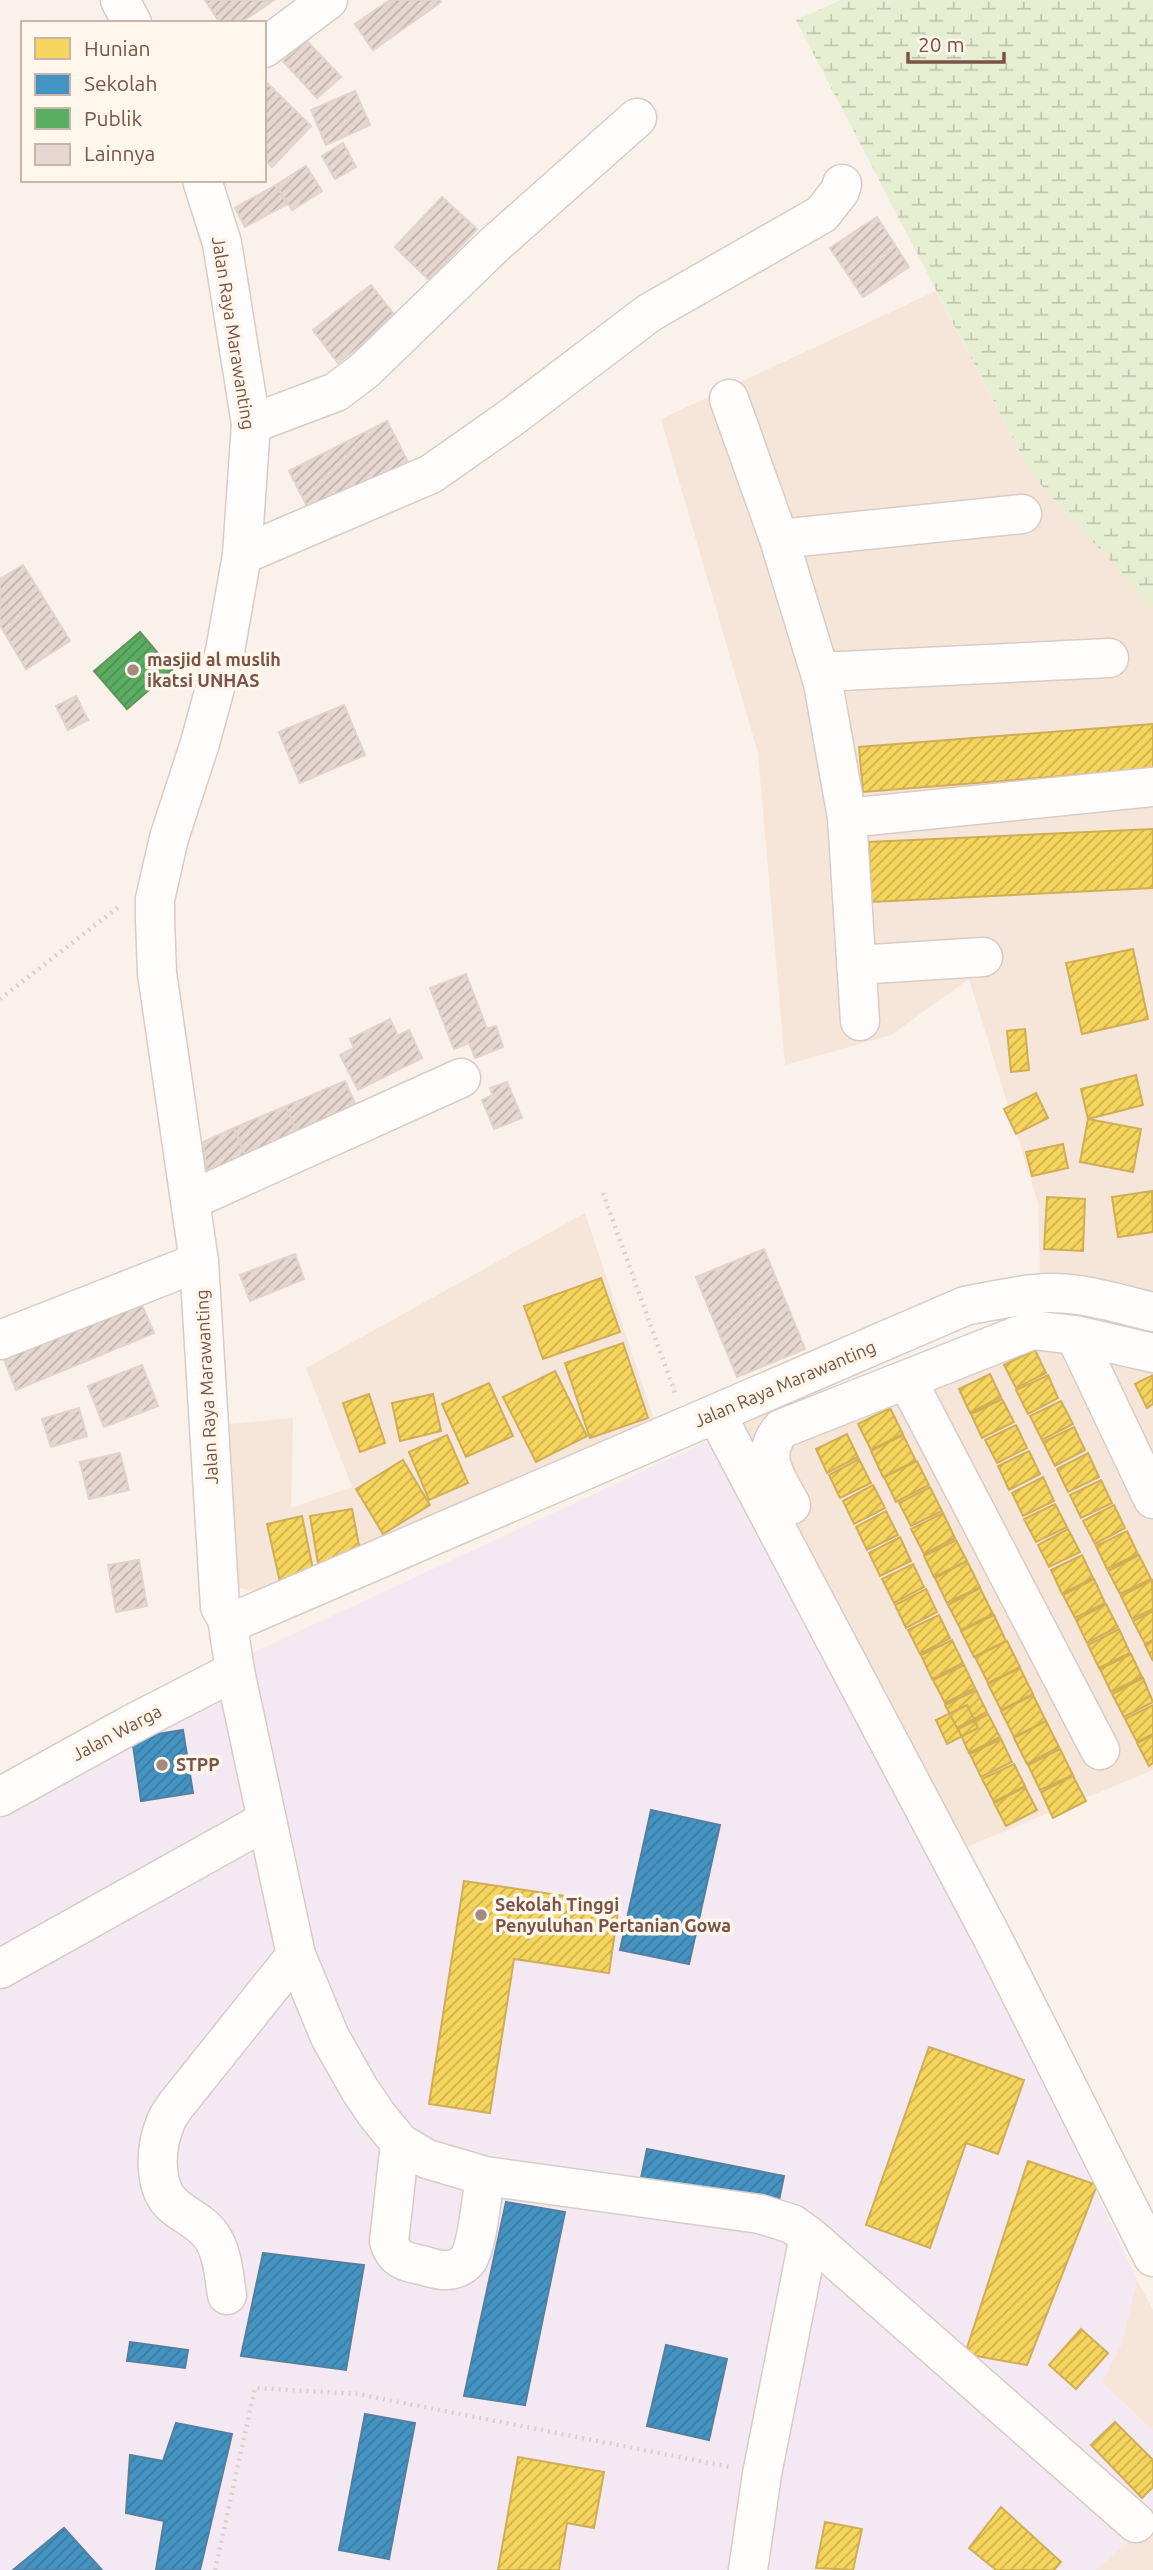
<svg xmlns="http://www.w3.org/2000/svg" width="1153" height="2570" viewBox="0 0 1153 2570" font-family="Ubuntu,sans-serif">
<style>
.residential{fill:#f5e6d9}
.education{fill:#f4e8f3}
.wetland{fill:url(#wetland-marsh)}
.homes{fill:url(#homes-hatch);stroke:#d1ae55;stroke-width:2}
.schools{fill:url(#schools-hatch);stroke:#54809e;stroke-width:2}
.public{fill:url(#public-hatch);stroke:#649359;stroke-width:2}
.building{fill:url(#building-hatch);stroke:#e2d3cc;stroke-width:2}
.lines{fill:none;stroke-linecap:round;stroke-linejoin:round}
.minor-casing{stroke:#d8ccc6;stroke-width:41}
.tertiary-casing{stroke:#d8ccc6;stroke-width:41}
.path{stroke:#dcd0cc;stroke-width:4.5;stroke-dasharray:2 5;stroke-linecap:butt}
.minor{stroke:#fefdfc;stroke-width:38}
.tertiary{stroke:#fefdfc;stroke-width:38}
.poi-dot{fill:#a68a7f;stroke:#fff6ec;stroke-width:2.5}
.labels{text-anchor:middle;stroke-width:7;stroke-linejoin:round;paint-order:stroke}
.street-label{font-size:18px;fill:#7a5346;stroke:#fff6ec}
.poi-label{font-size:18px;font-weight:bold;fill:#7a5346;stroke:#fff6ec;text-anchor:start}
</style>
<defs>
<pattern id="wetland-marsh" width="20" height="14" patternUnits="userSpaceOnUse" patternTransform="scale(1.75)"><rect width="20" height="14" fill="#e7efd3"/><path d="M1 5h8M5 5V1M11 12h8M15 12V8" fill="none" stroke="#c0c4ad"/></pattern>
<pattern id="homes-hatch" width="6" height="6" patternUnits="userSpaceOnUse" patternTransform="scale(1.75)"><rect width="6" height="6" fill="#f6d55c"/><path d="M-1 1l2-2M0 6l6-6M5 7l2-2" fill="none" stroke="#ccaf4e"/></pattern>
<pattern id="schools-hatch" width="6" height="6" patternUnits="userSpaceOnUse" patternTransform="scale(1.75)"><rect width="6" height="6" fill="#4393c3"/><path d="M-1 1l2-2M0 6l6-6M5 7l2-2" fill="none" stroke="#3d7ba0"/></pattern>
<pattern id="public-hatch" width="6" height="6" patternUnits="userSpaceOnUse" patternTransform="scale(1.75)"><rect width="6" height="6" fill="#5aae61"/><path d="M-1 1l2-2M0 6l6-6M5 7l2-2" fill="none" stroke="#4f9052"/></pattern>
<pattern id="building-hatch" width="6" height="6" patternUnits="userSpaceOnUse" patternTransform="scale(1.75)"><rect width="6" height="6" fill="#e6d8d1"/><path d="M-1 1l2-2M0 6l6-6M5 7l2-2" fill="none" stroke="#bfb2ab"/></pattern>
</defs>
<rect width="100%" height="100%" fill="#f9f1ea"/>
<path class="residential" d="M936 291 1032 475 1153 608V1292L1040 1273 1038 1203 969 979 891 1035 785 1065 758 753 661 419Z
M585 1213 656 1425 261 1593 232 1586 209 1426 293 1418 291 1508 352 1487 306 1368Z
M1034 1312 1153 1336V1770L954 1852 736 1423Z
M1137 2280 1153 2310V2431L1102 2382 1121 2345Z
M1153 2515V2570H1095L1123 2546Z"/>
<path class="education" d="M723 1434 1026 2041 1137 2280 1121 2345 1102 2382 1153 2431V2515L1123 2546 1095 2570H0V1788L201 1677Z"/>
<path class="wetland" d="M841 0H1153V608L1032 475 796 20Z"/>
<path class="homes" d="M1153 724V769L863 792 859 747Z
M1153 829V888L871 902 869 842Z
M1133 949 1148 1019 1082 1034 1066 963Z
M1025 1029 1029 1070 1011 1072 1007 1031Z
M1136 1075 1143 1105 1088 1119 1081 1089Z
M1036 1093 1048 1118 1016 1134 1004 1109Z
M1088 1119 1141 1129 1133 1172 1080 1162Z
M1063 1144 1068 1168 1032 1176 1026 1152Z
M1152 1191 1153 1232 1118 1237 1112 1197Z
M1047 1197 1085 1199 1083 1251 1044 1249Z
M601 1278 620 1332 543 1359 524 1306Z
M623 1343 648 1418 590 1438 565 1363Z
M1035 1350 1046 1373 1016 1388 1004 1365Z
M555 1371 587 1436 536 1462 503 1397Z
M990 1374 1001 1397 970 1413 959 1389Z
M1048 1375 1058 1398 1028 1414 1016 1390Z
M1153 1375V1404L1147 1408 1135 1384Z
M489 1383 513 1436 466 1457 442 1404Z
M369 1394 385 1443 360 1452 343 1403Z
M433 1394 441 1431 400 1441 392 1403Z
M1002 1399 1014 1422 982 1438 971 1414Z
M1061 1401 1073 1424 1042 1440 1030 1416Z
M890 1408 903 1434 871 1450 858 1424Z
M1016 1425 1027 1448 997 1463 985 1440Z
M1074 1427 1085 1450 1055 1466 1043 1442Z
M847 1434 858 1457 827 1473 816 1449Z
M447 1435 468 1483 429 1500 409 1452Z
M903 1435 916 1461 883 1477 871 1451Z
M1029 1451 1040 1474 1009 1490 998 1466Z
M1088 1453 1099 1477 1068 1492 1057 1469Z
M859 1459 871 1483 840 1498 829 1475Z
M403 1460 430 1505 383 1534 356 1489Z
M917 1461 929 1485 896 1502 884 1477Z
M1043 1477 1054 1501 1023 1516 1012 1493Z
M1101 1480 1112 1503 1081 1518 1070 1495Z
M873 1485 885 1508 854 1524 843 1501Z
M930 1487 942 1511 911 1526 899 1503Z
M1055 1504 1067 1527 1036 1542 1024 1519Z
M1114 1505 1125 1528 1095 1544 1083 1521Z
M352 1509 362 1561 319 1569 310 1516Z
M886 1511 898 1535 867 1550 856 1527Z
M943 1513 955 1538 924 1554 911 1529Z
M302 1516 314 1574 280 1582 267 1524Z
M1068 1529 1080 1552 1049 1567 1038 1545Z
M1127 1531 1138 1554 1107 1569 1096 1546Z
M900 1537 911 1561 880 1576 869 1553Z
M956 1540 967 1561 934 1577 924 1556Z
M1082 1555 1093 1578 1062 1594 1051 1570Z
M1139 1555 1151 1579 1120 1594 1108 1571Z
M967 1561 980 1587 947 1603 935 1578Z
M913 1564 924 1587 894 1603 882 1579Z
M1094 1579 1105 1603 1075 1618 1063 1595Z
M1152 1580 1153 1609 1132 1619 1121 1596Z
M980 1588 993 1614 961 1630 948 1605Z
M926 1589 937 1612 906 1628 895 1605Z
M1106 1604 1118 1627 1087 1643 1076 1620Z
M1153 1611V1640L1145 1644 1133 1621Z
M939 1615 950 1638 920 1654 908 1630Z
M994 1615 1006 1641 974 1657 961 1631Z
M1119 1629 1130 1653 1099 1668 1088 1645Z
M952 1640 963 1663 932 1679 921 1655Z
M1007 1641 1020 1667 988 1683 975 1657Z
M1153 1641V1661L1145 1645Z
M1131 1654 1142 1677 1111 1692 1100 1669Z
M964 1665 975 1688 945 1703 933 1680Z
M1020 1668 1033 1694 1001 1710 988 1684Z
M1143 1678 1153 1702 1124 1717 1112 1694Z
M976 1690 987 1712 957 1728 945 1705Z
M1033 1695 1046 1721 1014 1737 1001 1711Z
M967 1705 978 1728 947 1744 936 1720Z
M1153 1705V1734L1137 1742 1125 1719Z
M988 1714 1000 1737 969 1753 958 1729Z
M1046 1721 1059 1747 1027 1764 1014 1738Z
M1153 1735V1763L1149 1766 1137 1743Z
M1001 1739 1012 1762 981 1777 970 1754Z
M1060 1749 1073 1775 1040 1790 1028 1765Z
M1014 1764 1025 1786 994 1802 982 1779Z
M1073 1776 1086 1801 1053 1818 1041 1792Z
M1025 1787 1037 1810 1006 1826 994 1803Z
M464 1881 619 1904 609 1973 514 1959 490 2113 429 2104Z
M929 2047 1024 2080 998 2154 966 2143 930 2248 866 2225Z
M1028 2161 1097 2185 1027 2365 965 2354Z
M1081 2329 1108 2353 1076 2389 1049 2365Z
M1115 2422 1153 2460V2487L1142 2498 1091 2445Z
M518 2457 604 2472 594 2528 567 2523 559 2570H498Z
M1001 2507 1061 2562 1054 2570H996L969 2548Z
M825 2522 862 2529 853 2570 816 2568Z"/>
<path class="schools" d="M183 1730 193 1793 141 1801 132 1738Z
M651 1810 720 1825 689 1964 620 1950Z
M647 2149 784 2176 778 2205 641 2178Z
M506 2202 565 2212 525 2405 464 2396Z
M263 2253 364 2265 346 2370 241 2356Z
M130 2342 188 2350 185 2368 127 2361Z
M666 2345 727 2359 709 2440 647 2426Z
M365 2414 415 2423 389 2559 339 2550Z
M176 2423 232 2434 200 2570H156L164 2521 126 2513 130 2455 163 2461Z
M64 2528 102 2570H13Z"/>
<path class="public" d="M140 632 172 670 127 709 94 671Z"/>
<path class="building" d="M205 0H274L240 23H220Z
M390 0H440L441 2 373 50 355 24Z
M306 40 341 77 317 98 283 61Z
M264 80 311 126 272 167 264 159Z
M355 91 370 125 326 145 311 110Z
M343 143 356 167 335 179 322 156Z
M306 166 322 191 292 210 276 185Z
M276 185 287 204 245 227 235 208Z
M442 197 477 229 429 280 395 247Z
M877 217 909 267 863 297 830 248Z
M371 285 397 318 338 363 313 330Z
M387 421 409 464 311 514 289 471Z
M23 565 70 641 26 669 0 625V579Z
M76 696 88 720 68 730 56 706Z
M344 705 365 755 300 783 279 732Z
M466 974 487 1029 496 1026 503 1047 475 1058 469 1043 454 1049 430 988Z
M390 1019 398 1036 409 1030 422 1058 358 1090 340 1055 354 1048 350 1039Z
M345 1081 357 1108 298 1135 286 1106Z
M507 1082 522 1118 494 1129 482 1100 493 1095 490 1088Z
M286 1106 298 1135 246 1157 234 1128Z
M234 1128 246 1157 207 1173 203 1142Z
M764 1249 805 1349 737 1377 696 1277Z
M295 1254 304 1279 250 1301 240 1275Z
M138 1296 154 1333 16 1390 1 1352Z
M142 1365 158 1406 104 1427 88 1386Z
M79 1408 87 1436 51 1447 42 1419Z
M120 1453 129 1490 89 1499 80 1462Z
M139 1560 147 1606 116 1612 108 1565Z"/>
<g class="lines">
<defs>
<path id="minor" d="M264 48 328 0
M729 399 779 539 823 683 847 818 1153 787
M251 424 336 392 365 370 494 245 637 118
M779 539 1022 514
M242 555 431 474 512 417 649 313 822 214 840 191 842 184
M820 672 1109 658
M847 818 860 1021
M856 965 983 957
M191 1200 461 1078
M1075 1335 1153 1499
M0 1340 199 1262
M907 1380 1100 1750
M716 1414 993 1939 1153 2257
M791 1505C777 1478 758 1457 781 1429L1032 1330 1075 1335 1153 1353
M227 1618 235 1671 296 1955 330 2037 360 2090 377 2115 400 2143 427 2159 485 2176 760 2214 792 2224 809 2236 762 2474 748 2570
M0 1797 130 1725 235 1671
M0 1969 267 1820
M400 2143 389 2241C393 2258 404 2262 421 2265 429 2267 439 2271 447 2270 454 2270 463 2266 467 2261 477 2249 482 2195 485 2176
M809 2236 1136 2523
M227 2295C224 2277 223 2253 212 2237 203 2223 187 2217 174 2206 153 2189 155 2148 165 2124 167 2117 172 2111 176 2105L296 1955"/>
<path id="tertiary" d="M120 0 132 23
M202 180 222 243 251 424 242 555 225 651 200 743 169 838 155 899V919L157 973 199 1262 220 1607 227 1618H242L965 1306C988 1302 1012 1296 1035 1294 1074 1289 1115 1303 1153 1312"/>
</defs>
<use href="#minor" class="minor-casing"/>
<use href="#tertiary" class="tertiary-casing"/>
<path class="path" d="M0 999 121 905
M603 1193 675 1393
M215 2570 255 2388 358 2394 730 2467"/>
<use href="#minor" class="minor"/>
<use href="#tertiary" class="tertiary"/>
</g>
<g class="poi-dot">
<circle cx="133" cy="670" r="7"/>
<circle cx="162" cy="1765" r="7"/>
<circle cx="481" cy="1915" r="7"/>
</g>
<g class="labels">
<g class="street-label">
<text transform="translate(233 333) rotate(81)" y="6">Jalan Raya Marawanting</text>
<text transform="translate(785 1384) rotate(-23)" y="6">Jalan Raya Marawanting</text>
<text transform="translate(207 1387) rotate(-93)" y="6">Jalan Raya Marawanting</text>
<text transform="translate(117 1733) rotate(-28)" y="6">Jalan Warga</text>
</g>
<g class="poi-label">
<text x="147" y="666">masjid al muslih<tspan x="147" dy="21">ikatsi UNHAS</tspan></text>
<text x="176" y="1771">STPP</text>
<text x="495" y="1911">Sekolah Tinggi<tspan x="495" dy="21">Penyuluhan Pertanian Gowa</tspan></text>
</g>
</g>
<rect x="21" y="21" width="245" height="161" fill="#fff6ec" stroke="#cab5aa" stroke-width="2"/>
<rect x="35" y="38" width="35" height="21" fill="#f6d55c" stroke="#cab5aa" stroke-width="2"/>
<text x="84" y="56" font-size="21" fill="#7a5346">Hunian</text>
<rect x="35" y="74" width="35" height="21" fill="#4393c3" stroke="#cab5aa" stroke-width="2"/>
<text x="84" y="91" font-size="21" fill="#7a5346">Sekolah</text>
<rect x="35" y="108" width="35" height="21" fill="#5aae61" stroke="#cab5aa" stroke-width="2"/>
<text x="84" y="126" font-size="21" fill="#7a5346">Publik</text>
<rect x="35" y="144" width="35" height="21" fill="#e6d8d1" stroke="#cab5aa" stroke-width="2"/>
<text x="84" y="161" font-size="21" fill="#7a5346">Lainnya</text>
<path d="M908 52v10h96v-10" fill="none" stroke="#7a5346" stroke-width="3.5"/>
<text x="918" y="52" font-size="21" fill="#7a5346" stroke="#fff6ec" stroke-width="5" paint-order="stroke">20 m</text>
</svg>
